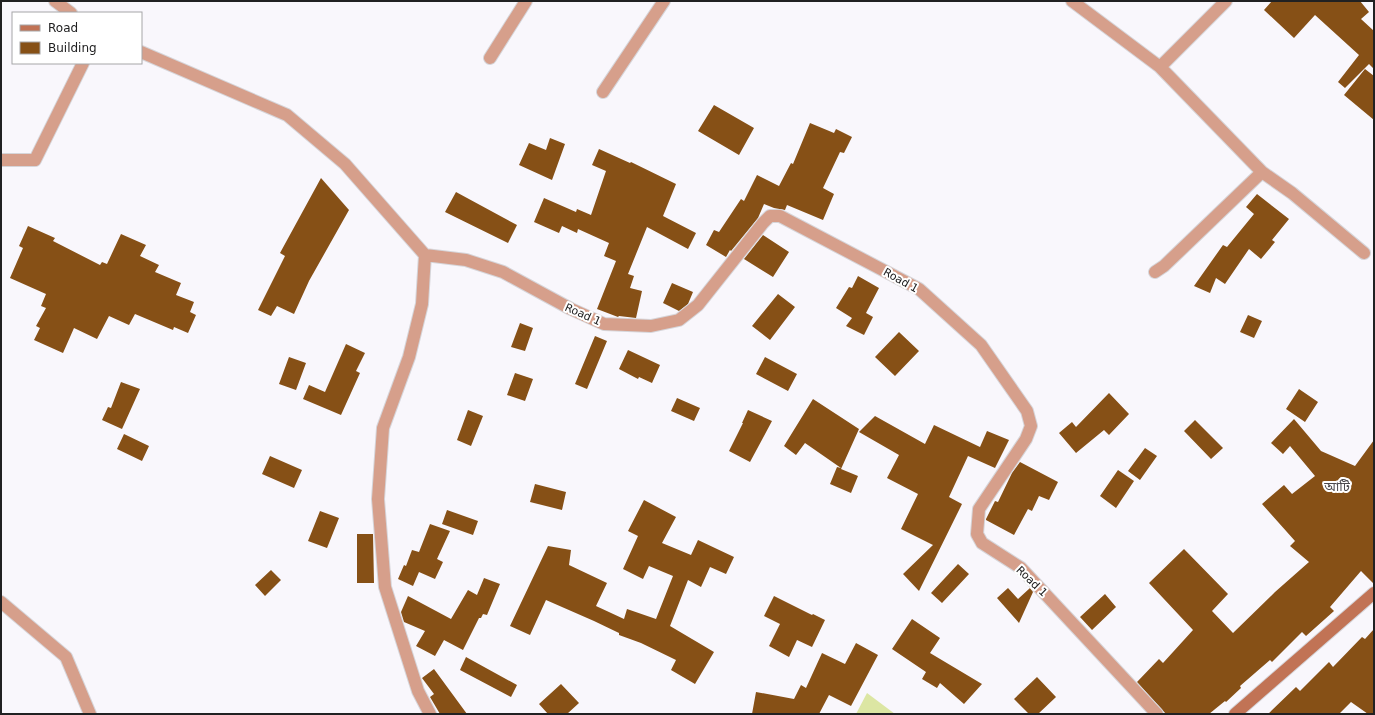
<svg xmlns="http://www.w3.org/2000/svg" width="1375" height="715" viewBox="0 0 1375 715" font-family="'DejaVu Sans','Noto Sans Bengali',sans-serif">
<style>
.green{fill:#dce6a3}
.building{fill:#865016}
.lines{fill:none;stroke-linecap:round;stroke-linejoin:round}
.minor-casing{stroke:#d6d5d9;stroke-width:14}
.secondary-casing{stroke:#d6d5d9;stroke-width:14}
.minor{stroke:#d69f8b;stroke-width:12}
.secondary{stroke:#c17355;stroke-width:12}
.labels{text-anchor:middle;stroke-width:4;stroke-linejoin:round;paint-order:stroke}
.street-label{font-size:11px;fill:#212122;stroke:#fff}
.quarter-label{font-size:13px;fill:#4a494d;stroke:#fff}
</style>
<rect width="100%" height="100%" fill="#f9f7fc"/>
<path class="green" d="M867 693 895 714H856Z"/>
<path class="building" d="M1272 1H1360L1369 12 1361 19 1374 31V69L1369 64 1345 88 1338 82 1359 55 1315 15 1294 38 1264 10Z
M1365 69 1374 76V120L1344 95Z
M714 105 754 128 739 155 698 131Z
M810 123 834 133 836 129 852 137 844 153 840 152 823 188 834 194 823 220 787 205 785 210 774 208 764 204 758 218 731 251 730 250 726 257 706 245 714 230 719 232 741 199 744 201 757 175 779 186 791 163 793 164Z
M550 138 565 144 552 180 519 165 529 143 546 150Z
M599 149 630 163 631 162 676 184 663 216 696 233 688 249 647 227 628 274 634 276 630 288 642 291 636 318 619 316 618 317 597 309 616 261 604 256 609 243 578 229 577 233 562 226 559 233 534 222 544 198 576 212 577 209 591 215 606 171 592 165Z
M321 178 349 210 309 281 294 314 277 306 271 316 258 310 285 256 280 253Z
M456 192 517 225 508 243 445 212Z
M1257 194 1289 219 1272 240 1275 242 1261 259 1249 249 1225 284 1216 278 1210 293 1194 286 1223 245 1227 247 1254 214 1246 207Z
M28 226 55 238 53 241 100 265 102 262 107 264 121 234 146 245 140 256 159 265 155 272 181 283 176 295 194 302 190 312 196 315 188 333 174 327 173 330 135 314 129 325 109 316 97 339 74 328 63 353 34 340 40 328 36 326 46 308 41 306 46 294 10 278 23 248 19 246Z
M763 235 789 252 773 277 744 259Z
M858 276 879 288 866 313 873 317 864 335 846 326 852 318 836 308 849 287 852 288Z
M672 283 693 292 688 304 679 311 663 303Z
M778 294 795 307 770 340 752 326Z
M1248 315 1262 321 1254 338 1240 332Z
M520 323 533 328 525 351 511 347Z
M899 332 919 351 895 376 875 357Z
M595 336 607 341 587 389 575 384Z
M346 344 365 353 356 371 360 373 341 415 303 399 309 385 325 392Z
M628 350 660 365 652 383 639 377 638 379 619 369Z
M289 357 306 363 296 390 279 384Z
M765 357 797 374 788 391 756 374Z
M515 373 533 379 525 401 507 395Z
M121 382 140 389 122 429 102 420 108 407 111 408Z
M1299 389 1318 402 1305 422 1286 409Z
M1109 393 1129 414 1109 435 1104 430 1076 453 1059 433 1072 422 1076 427Z
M677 398 700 408 694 421 671 411Z
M813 399 859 429 841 469 858 476 851 493 830 484 837 467 841 468 805 443 796 455 784 446Z
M468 410 483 416 471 446 457 440Z
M748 410 772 421 750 462 729 451 743 423H742Z
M875 416 925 444 934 425 980 447 987 431 1009 440 995 468 968 456 949 497 962 504 919 591 903 574 933 545 901 529 918 494 887 478 899 455 859 432Z
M1294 419 1321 451 1355 466 1374 440V584L1361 571 1330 607 1334 611 1306 636 1302 632 1272 662 1270 660 1240 686 1241 688 1226 702 1225 701 1209 714H1166L1137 682 1159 659 1163 663 1193 630 1149 583 1184 549 1228 594 1212 611 1233 633 1275 592 1309 562 1290 546 1295 541 1262 504 1284 485 1292 494 1315 476 1290 446 1283 454 1271 443Z
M1195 420 1223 448 1211 459 1184 431Z
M124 434 149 446 142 461 117 449Z
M1145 448 1157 456 1140 480 1128 471Z
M270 456 302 470 294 488 262 474Z
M1020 462 1058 482 1049 500 1039 496 1032 511 1028 509 1014 535 986 520V519L995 501 998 502 1012 473Z
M1118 470 1134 481 1116 508 1100 496Z
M535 484 566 492 562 510 530 502Z
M644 500 676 517 662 543 691 555 698 540 734 557 726 574 710 567 701 587 688 580 670 626 714 652 695 684 671 670 676 660 641 643 619 635V633L594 621 546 600 530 635 510 626 548 546 571 550 569 565 607 583 596 606 624 619 627 609 656 619 673 576 649 566 643 579 623 569 638 536 628 531Z
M447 510 478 521 473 535 442 524Z
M320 511 339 518 327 548 308 541Z
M430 524 450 531 437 559 443 562 435 579 419 572 413 586 398 579 404 565 406 566 412 550 419 552Z
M357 534H373L374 583H357Z
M958 564 969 574 942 603 931 593Z
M271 570 281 580 265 596 255 585Z
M484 578 500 584 487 615 483 614 481 618H479L463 650 444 640 435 656 416 646 425 631 404 622 401 612 408 596 451 619 468 590 477 595Z
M1008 588 1018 599 1030 588 1033 592 1019 623 997 598Z
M1105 594 1116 607 1092 630 1080 617Z
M774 596 812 615 813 614 825 620 812 647 797 640 789 657 769 646 780 624 764 616Z
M912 619 940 638 930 653 982 684 964 704 940 683 937 688 922 679 926 672 892 649Z
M1374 629V714H1368L1351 702 1339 714H1268L1296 687 1300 691 1329 662 1333 667 1362 637 1365 639Z
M856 643 878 655 851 706 829 695 819 714H752L756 692 794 699 801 685 806 688 822 653 845 664Z
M466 657 517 685 511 697 460 670Z
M434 669 467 714H440L430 697 434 694 422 678Z
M1037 677 1056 697 1038 714H1029L1014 699Z
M561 684 579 703 567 714H548L539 704Z"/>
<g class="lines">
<defs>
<path id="minor" d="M55 1 71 13
M1072 1 1160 67
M1226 1 1160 67 1262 172 1292 193 1364 253
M141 52 287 115 345 164 425 255 422 304 409 357 383 428 378 499 385 587 418 691 430 714
M490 58 526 1
M603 92 664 1
M1 160H35L83 63
M425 255 466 260 503 272 571 309 604 324 651 326 679 320 698 305 763 223 770 216H780L919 289 981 345 1027 411 1031 426 1026 439 979 509 977 534 982 543 1021 568 1157 714
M1155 272 1164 266 1262 172
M1 602 66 657 90 714"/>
<path id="secondary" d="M1235 714 1374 593"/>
</defs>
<use href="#minor" class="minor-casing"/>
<use href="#secondary" class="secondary-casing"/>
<use href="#minor" class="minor"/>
<use href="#secondary" class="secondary"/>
</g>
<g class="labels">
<g class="street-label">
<text transform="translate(901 280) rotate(29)" y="4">Road 1</text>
<text transform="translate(583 314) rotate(24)" y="4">Road 1</text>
<text transform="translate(1032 581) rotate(44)" y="4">Road 1</text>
</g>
<g class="quarter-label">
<text x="1337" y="491">আটি</text>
</g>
</g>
<rect width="1375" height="715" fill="none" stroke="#212122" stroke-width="4"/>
<rect x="12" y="12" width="130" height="52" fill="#ffffff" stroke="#a6a6a7"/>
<rect x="20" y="25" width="20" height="6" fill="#c17355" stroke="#a6a6a7"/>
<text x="48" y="32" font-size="12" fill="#212122">Road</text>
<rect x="20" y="42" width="20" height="12" fill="#865016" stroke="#a6a6a7"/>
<text x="48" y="52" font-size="12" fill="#212122">Building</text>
</svg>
